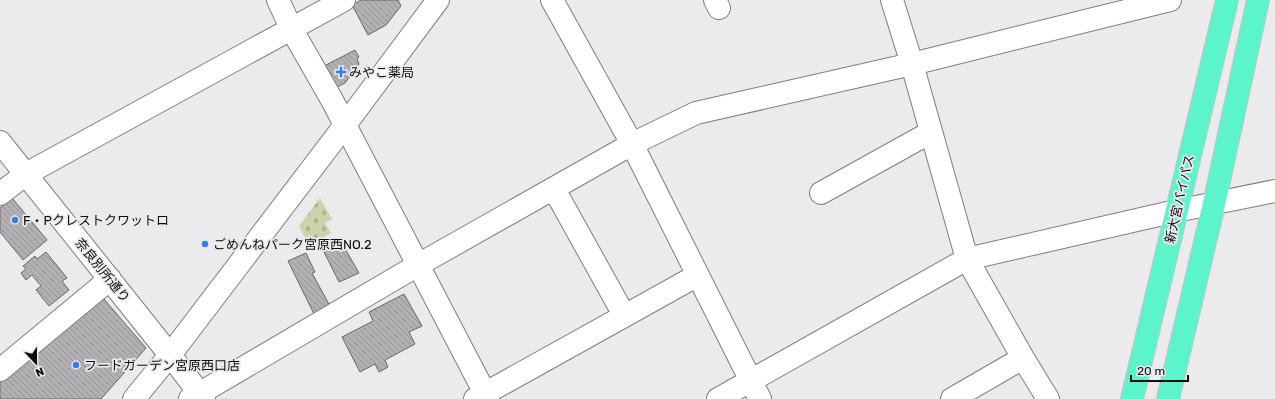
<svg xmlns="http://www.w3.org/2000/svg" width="1275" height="399" viewBox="0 0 1275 399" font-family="Rubik,'Noto Sans JP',sans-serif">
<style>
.cemetery{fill:url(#cemetery-stones)}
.building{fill:url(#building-back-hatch);stroke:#686869}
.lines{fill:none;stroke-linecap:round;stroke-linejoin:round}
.minor-casing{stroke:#7e7e80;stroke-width:24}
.highway-casing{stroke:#c5c5c5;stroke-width:24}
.minor{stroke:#fff;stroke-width:22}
.highway{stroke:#5cf4ca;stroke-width:22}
.poi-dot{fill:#357ce9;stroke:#ebebed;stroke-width:1.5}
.labels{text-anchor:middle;stroke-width:3.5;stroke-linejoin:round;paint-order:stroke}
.poi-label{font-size:13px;fill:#0c0c0d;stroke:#ebebed;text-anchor:start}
.street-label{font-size:13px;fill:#0c0c0d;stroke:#ebebed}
</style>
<defs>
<pattern id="cemetery-stones" width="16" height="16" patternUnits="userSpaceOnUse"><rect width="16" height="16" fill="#cbd4af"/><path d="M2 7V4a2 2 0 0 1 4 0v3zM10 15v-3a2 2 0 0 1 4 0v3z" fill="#adb595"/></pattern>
<pattern id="building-back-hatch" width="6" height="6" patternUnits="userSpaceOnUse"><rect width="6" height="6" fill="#b2b0b3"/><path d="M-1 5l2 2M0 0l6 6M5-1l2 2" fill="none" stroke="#989699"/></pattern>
</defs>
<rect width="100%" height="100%" fill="#ebebed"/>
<path class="cemetery" d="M320 198 332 219 325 223 331 233 309 246 299 226Z"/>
<path class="building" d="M361 0H398L401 6 386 25 368 35 352 5Z
M355 50 359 57 357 58 359 64 345 83 335 88 324 66Z
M12 198 47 240 23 260 0 232V208Z
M339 238 359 273 339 282 321 246Z
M46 252 67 278 62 281 69 290 49 306 36 290 41 286 32 275 26 280 21 273 26 269 23 266 35 256 37 259Z
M306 253 315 272 312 273 330 306 314 314 288 261Z
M404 294 422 326 409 332 415 344 385 360 388 367 379 372 375 364 360 372 342 337 373 321 369 312Z
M103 298 146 348 101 399H0V381Z"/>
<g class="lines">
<defs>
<path id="minor" d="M278 0 292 30 332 100 488 399
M552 0 632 144 760 399
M715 0 719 8
M892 0 912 64 967 259 1023 358 1048 399
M0 142 170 355 204 399
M554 189 624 315
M821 193 931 132
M0 194 26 174 344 0
M0 370 110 279
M134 399 170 355 345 125 438 0
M190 399 418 265 632 144 696 113 912 64 1170 0
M475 399 698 275
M718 399 967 259 1176 211 1275 191
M952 399 1023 358"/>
<path id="highway" d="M1132 399 1227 0
M1168 399 1214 204 1258 0"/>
</defs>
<use href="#minor" class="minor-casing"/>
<use href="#highway" class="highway-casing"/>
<use href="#minor" class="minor"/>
<use href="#highway" class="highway"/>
</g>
<g class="poi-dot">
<path d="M339 66h4v4h4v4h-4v4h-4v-4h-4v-4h4z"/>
<circle cx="15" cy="220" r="4"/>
<circle cx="205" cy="244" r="4"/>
<circle cx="76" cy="365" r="4"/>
</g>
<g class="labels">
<g class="poi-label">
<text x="349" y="77">みやこ薬局</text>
<text x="23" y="225">F・Pクレストクワットロ</text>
<text x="213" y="249">ごめんねパーク宮原西NO.2</text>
<text x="84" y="370">フードガーデン宮原西口店</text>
</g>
<g class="street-label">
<text transform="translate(1179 199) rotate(-77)" y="5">新大宮バイパス</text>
<text transform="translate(103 270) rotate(51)" y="5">奈良別所通り</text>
</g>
</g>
<g transform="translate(36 363) rotate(158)" stroke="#ebebed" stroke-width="3" paint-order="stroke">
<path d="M0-3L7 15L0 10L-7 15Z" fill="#0c0c0d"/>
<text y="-6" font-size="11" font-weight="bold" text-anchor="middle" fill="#0c0c0d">N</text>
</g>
<path d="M1131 375v6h57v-6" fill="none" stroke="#0c0c0d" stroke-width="2"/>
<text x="1137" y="375" font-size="12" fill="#0c0c0d" stroke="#ebebed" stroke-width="3" paint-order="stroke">20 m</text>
</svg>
